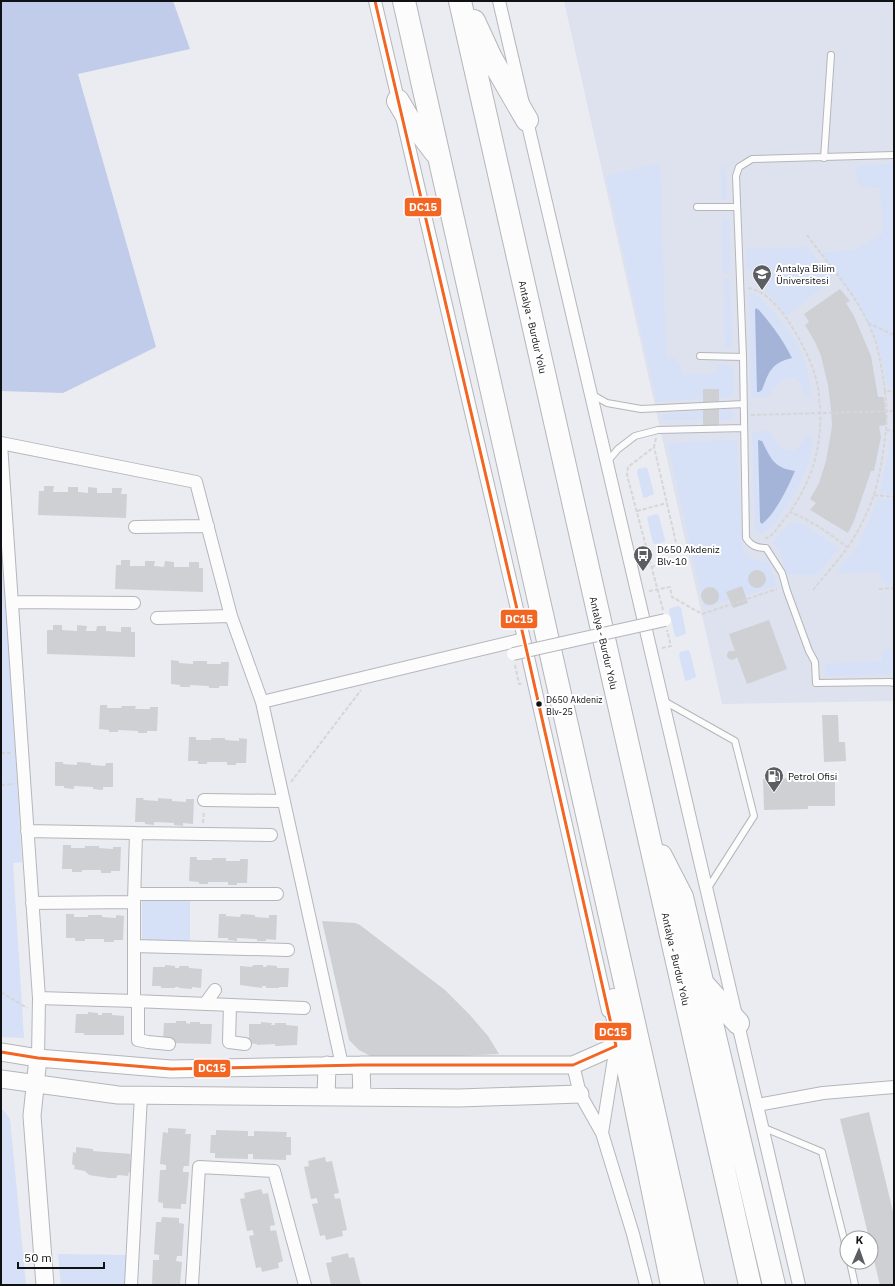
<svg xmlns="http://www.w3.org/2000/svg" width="895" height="1286" viewBox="0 0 895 1286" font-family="'IBM Plex Sans',sans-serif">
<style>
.built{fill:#dee2ee}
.green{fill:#d6e0f6;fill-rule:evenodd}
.forest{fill:#c0ccea}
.water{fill:#a4b4d8}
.building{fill:#ced0d4}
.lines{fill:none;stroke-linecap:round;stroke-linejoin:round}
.lane-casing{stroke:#b4b6b9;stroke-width:8}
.street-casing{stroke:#b4b6b9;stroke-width:14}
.secondary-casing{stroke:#b4b6b9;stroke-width:19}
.highway-casing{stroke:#b4b6b9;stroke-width:24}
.path{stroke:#d5d6d8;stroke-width:2;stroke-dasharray:4 2;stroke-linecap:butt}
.lane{stroke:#fcfcfd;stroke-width:6}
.street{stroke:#fcfcfd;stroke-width:12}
.secondary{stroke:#fcfcfd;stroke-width:17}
.highway{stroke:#fcfcfd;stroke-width:22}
.street-bridge-casing{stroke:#b4b6b9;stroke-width:14;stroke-linecap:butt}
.street-bridge{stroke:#fcfcfd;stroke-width:12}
.bus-1-casing{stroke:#fff;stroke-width:6}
.bus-1{stroke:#f26522;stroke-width:3}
.bus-dot{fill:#101114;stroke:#fff;stroke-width:1.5}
.labels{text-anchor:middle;stroke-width:4;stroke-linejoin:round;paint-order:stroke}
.bus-label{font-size:9px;fill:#101114;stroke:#fff;text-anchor:start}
.poi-label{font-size:10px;fill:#101114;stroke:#fff;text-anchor:start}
.street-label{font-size:10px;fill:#101114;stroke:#fff}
.line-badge{stroke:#fff;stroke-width:1.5}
.badge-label{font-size:11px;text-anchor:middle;font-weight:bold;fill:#fff}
</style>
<rect width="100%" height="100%" fill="#eaecf1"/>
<path class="built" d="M564 1H888L894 2V701L722 704Z"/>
<path class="green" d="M660 163 666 357 675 358 680 365 683 374H716L717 364 731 365C734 373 736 386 733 394L727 397 657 402 606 176Z
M894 164V388H888L876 336 855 299 821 252H838L859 248 883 233 880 188C859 187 855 189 857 165Z
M721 166 725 167 727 200H722Z
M725 219 729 221 730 274 723 272 722 221Z
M807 247 833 278 787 316 746 266V249Z
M724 277 730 279 732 342V346L729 348 726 347 725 342Z
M749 291C758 295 765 303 772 310 795 335 810 361 810 396L805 395C797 365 780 378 768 397H751ZM756 308 759 310 775 329 791 358C771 363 769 372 762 390Z
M728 409C733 410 735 414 733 419L728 420H663L662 417 665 414Z
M770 431C779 451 795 462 806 435L813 437C812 446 811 455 808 464 802 483 779 524 762 534L757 532 755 529 752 432ZM758 440 762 441C770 459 774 468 794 471 786 487 777 513 762 523L760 522Z
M892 434H894V494L880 493Z
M730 440 737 441 742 547 749 558 769 563 777 586 704 607 668 444Z
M646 467 648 470 654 494 645 498 643 497 637 472 638 469Z
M878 499H894V585H888L881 581 880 572 840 573 838 570 858 547Z
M657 514 659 516 665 540 664 542 655 544 653 543 647 518 649 516Z
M791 523 802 524 828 541 838 549 816 575H788L778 548 772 543Z
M1 526 22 862 13 863 24 1038 1 1037Z
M679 606 681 608 686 633 685 634 677 637 675 636 669 611 670 608Z
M889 649H894L893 674 826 676 825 664 883 661 882 653Z
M688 650 690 652 696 677 686 681 685 680 679 655 680 652Z
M142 899H190V943L142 942Z
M1 1109 5 1112 10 1119 26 1285H1Z
M58 1254 129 1255 127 1285H61Z"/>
<path class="forest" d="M1 1H173L190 49 78 74 156 347 63 393 1 391Z"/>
<path class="water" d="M756 308 759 310C772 325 783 340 792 358 771 363 769 372 762 390L759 392H757L755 310Z
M758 440 762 441C771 459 774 468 795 471 788 487 776 513 762 524L760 522Z"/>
<path class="building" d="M840 289 850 301 846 303 854 316 871 356 878 397H884L887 425 879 426 881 437 874 471H871L854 521 848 533 810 510 816 503 810 499 819 483 826 461 832 426 831 409 828 385 821 356 815 342 805 325 809 322 804 314Z
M703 389H719V428H703Z
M44 486H54L53 492H68V487H78V492L88 493V487L97 488V493H112V488H122L121 494H127L126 518 38 515 39 491H44Z
M121 560H130V566H145V561H155L154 566 164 567 165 561 174 562V567H189V562H199V568H203V592L115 589 116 565H121Z
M748 579a9 9 0 1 1 18 0a9 9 0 1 1-18 0Z
M742 586 748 603 733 608 726 592Z
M701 596a9 9 0 1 1 18 0a9 9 0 1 1-18 0Z
M769 620 787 669 747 684 737 657 735 659 731 660 727 657V654L729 651H735L729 634Z
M53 625H62V630L77 631V625L87 626 86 631H96L97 626H106V631L121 632V627H131V632H135V657L47 654V630H53Z
M171 660 179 661V663L193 664V661H207V664H221V662H229L228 686H219V688H209V686L190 685V687H180V685L171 684Z
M100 705H107V708H121L122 706H136L135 709H150V707H158L157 731H147V733H138V731L118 730V732H109V730L99 729Z
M822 715H838L839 742H845L846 761 824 762Z
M189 737H196V740H211V738H225V740L239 741V738L247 739 246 763H236V765H227V762H207V764H198V761H188Z
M55 762H63V764L77 765V762L91 763V765L105 766 106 763H113V787H103V790L93 789V787L74 786V789L64 788V786H55Z
M808 778V781L835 780V806H808V809L764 810 763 779Z
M136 798H144L143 800 158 801V798L172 799V801L186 802V799H194L193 824 183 823V826L174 825V823L154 822V825L145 824V822H135Z
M63 845H71V848H85V846H99V848L113 849V847H121L120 871H111V873H101V870H82V872H72V869H62Z
M190 857H197V860H212V858H226V861H240V859H248L247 883H237V885H228V882H208V884H199V882L189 881Z
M66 914H74V917H88V915H102V917L116 918V915L124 916 123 940H114V942H104V939H85V941H75V938H66Z
M219 914H226V916L240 917 241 914 255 915V917L269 918V915H277L276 940 266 939V941H257V939L237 938V941L228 940V938H218Z
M322 921 355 923 360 925 445 990 470 1015 488 1036 499 1054 378 1060 359 1050 349 1040Z
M165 965 175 966V968H179V966H189V968L202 969 201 988 192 987V989L179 988V987H175V988H161V986H152L153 967H165Z
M253 965H263V967H266L267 965 277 966V968H289L288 987H279V988H266V986H262V988L240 985V966L252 967Z
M88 1012 98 1013V1015H102V1013H112V1015L124 1016V1035H84V1033H75L76 1014H88Z
M176 1021H186V1023L190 1024V1022H200V1024H212L211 1044 172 1043 163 1042 164 1023H176Z
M261 1022 272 1023 271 1025H275V1023H286V1025L298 1026 297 1045 275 1046V1044L257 1045V1044L249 1043V1024H261Z
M869 1112 894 1216V1285H880L871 1248V1238H869L840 1119Z
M168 1128 186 1129 185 1134H191L189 1166H184L183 1169V1172H189L186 1204H181V1209L163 1208V1203L158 1202 160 1170H166V1165L160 1164 163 1132 168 1133Z
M216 1130 248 1131V1136H254V1131L287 1132 286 1137H291V1155H286V1160L253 1159V1154H248V1159L215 1158V1153H210L211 1135H216Z
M76 1147 93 1149V1151L131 1154 130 1159 133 1160 132 1172H129L128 1176 118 1175 116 1178H109L89 1175 85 1171 74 1169 75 1166 72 1164 73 1152 76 1153Z
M325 1157 326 1162 332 1161 339 1193 334 1194 335 1199 340 1198 347 1230 342 1231 343 1236 326 1240 325 1235 320 1236 312 1204 318 1203 317 1200V1198L311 1199 304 1167 309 1166 308 1161Z
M261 1189 263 1194 268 1193 275 1225 270 1226V1228L271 1231 276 1230 283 1261 278 1263 279 1268 262 1272 261 1267 256 1268 249 1236 254 1235 253 1232V1230L247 1231 240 1199 245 1198 244 1193Z
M162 1217 179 1218V1223L184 1224 182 1256H177L176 1261 182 1262 180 1285H152L153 1260H159V1255L154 1254 156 1222H161Z
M348 1253 349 1258 354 1257 361 1285H331L326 1263 332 1262 331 1257Z"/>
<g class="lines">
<defs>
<path id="lane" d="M894 155 752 159 739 167 736 176 743 357 746 538C751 546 757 548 766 548L782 573 787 591 809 651 815 662 816 683 890 682 894 683
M824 158 831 55
M697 207H737
M700 356 743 357
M591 394 607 403 641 409 744 404
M607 462 618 449 635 436 658 430 744 428
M664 701 735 741 754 816 708 888
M762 1127 822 1152 847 1251
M850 1262 855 1285"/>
<path id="street" d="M375 1 524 639 608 1011
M499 1 799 1285
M1 443 196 482 231 616 262 702 342 1065
M1 444 39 998 38 1058
M135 527 208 526
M12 602 134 603
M157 618 231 616
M262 702 524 639
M204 800 284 801
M27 831 136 833 134 902 32 903
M136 833 271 835
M135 894H277
M134 946 288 950
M39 998 134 1001V902
M134 1001 304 1008
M138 1001V1040L148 1042 169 1044
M205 1004 215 990
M230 1005 229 1042 245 1044
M573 1065 580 1094 602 1133 633 1234 646 1285
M757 1105 823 1093 894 1087
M602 1133 616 1046 615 1041
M131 1285 141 1095
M192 1285 199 1167 274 1171 305 1285"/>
<path id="secondary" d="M1 1052 38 1058 171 1069 361 1065H573L616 1046
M38 1058 32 1116 45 1285
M361 1065 362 1097
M1 1079 118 1095 459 1098 580 1094
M326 1097 327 1065"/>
<path id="highway" d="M404 1 693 1285
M460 1 750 1285
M474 21 491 58 527 120
M398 101 411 123 423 136 436 153
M661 856 682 897 774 1285
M704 985 738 1023
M614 1000 672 1285"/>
</defs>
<use href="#lane" class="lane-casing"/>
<use href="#street" class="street-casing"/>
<use href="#secondary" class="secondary-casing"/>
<use href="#highway" class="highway-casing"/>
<path class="path" d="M807 235C832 270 863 301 876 343 880 358 883 375 885 391H894
M748 288C764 290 778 306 787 319 800 339 814 364 818 388 819 394 819 400 820 406 822 447 813 478 790 512
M868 323 894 335
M885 391 887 411 886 430
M751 415 894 411
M656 438 654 447 628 467 627 475 663 610
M874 495 894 497
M637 511 667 503
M765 539 772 535 790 512C811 520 830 534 847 547
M651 567 680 560 654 447
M879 589 894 588
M813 590C827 572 845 554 856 534 877 498 881 470 886 430L894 431
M649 591 670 587 672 597 702 614 777 589
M662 648 671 646 667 630
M515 665 519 684 523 683
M1 753H12
M291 782 361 690
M1 785 14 784
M203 823 204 811
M1 992 27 1008"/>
<use href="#lane" class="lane"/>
<use href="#street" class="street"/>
<use href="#secondary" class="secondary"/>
<use href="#highway" class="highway"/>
<defs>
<path id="street-bridge" d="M513 654 665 620"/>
</defs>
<use href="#street-bridge" class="street-bridge-casing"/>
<use href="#street-bridge" class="street-bridge"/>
<defs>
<path id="bus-1" d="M1 1052 38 1058 171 1069 361 1065H573L616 1046 524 639 375 1"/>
</defs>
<use href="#bus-1" class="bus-1-casing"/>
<use href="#bus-1" class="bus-1"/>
</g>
<defs>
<symbol id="university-pin" viewBox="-11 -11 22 30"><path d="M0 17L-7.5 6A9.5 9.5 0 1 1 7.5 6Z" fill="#5c5e61" stroke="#fff"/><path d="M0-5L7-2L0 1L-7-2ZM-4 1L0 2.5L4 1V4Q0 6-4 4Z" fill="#fff"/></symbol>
<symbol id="bus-pin" viewBox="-11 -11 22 30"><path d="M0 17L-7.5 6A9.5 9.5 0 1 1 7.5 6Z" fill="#5c5e61" stroke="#fff"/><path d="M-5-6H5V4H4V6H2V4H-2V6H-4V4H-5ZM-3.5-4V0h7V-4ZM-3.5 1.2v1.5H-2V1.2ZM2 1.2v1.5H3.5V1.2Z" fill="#fff"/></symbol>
<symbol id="fuel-pin" viewBox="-11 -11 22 30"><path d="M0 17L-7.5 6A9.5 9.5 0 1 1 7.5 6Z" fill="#5c5e61" stroke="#fff"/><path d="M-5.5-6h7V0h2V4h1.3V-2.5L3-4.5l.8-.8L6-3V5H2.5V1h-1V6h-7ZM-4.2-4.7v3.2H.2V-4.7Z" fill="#fff"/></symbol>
</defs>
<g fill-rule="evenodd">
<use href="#university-pin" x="751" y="263" width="22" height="30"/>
<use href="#bus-pin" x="632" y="544" width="22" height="30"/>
<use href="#fuel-pin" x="763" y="765" width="22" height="30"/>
</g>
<circle class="bus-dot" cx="539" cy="704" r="3.5"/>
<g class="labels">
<g class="bus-label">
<text x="546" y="703">D650 Akdeniz<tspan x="546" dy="12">Blv-25</tspan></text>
</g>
<g class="poi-label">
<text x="776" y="272">Antalya Bilim<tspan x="776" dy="12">Üniversitesi</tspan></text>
<text x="657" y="553">D650 Akdeniz<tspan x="657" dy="12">Blv-10</tspan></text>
<text x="788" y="780">Petrol Ofisi</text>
</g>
<g class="street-label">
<text transform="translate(533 327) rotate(77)" y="4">Antalya - Burdur Yolu</text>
<text transform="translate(604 643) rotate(77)" y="4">Antalya - Burdur Yolu</text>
<text transform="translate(676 959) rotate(77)" y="4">Antalya - Burdur Yolu</text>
</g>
</g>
<g class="line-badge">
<rect x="404" y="197" width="38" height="20" rx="4" fill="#f26522"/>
<rect x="500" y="609" width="38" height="20" rx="4" fill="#f26522"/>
<rect x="594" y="1022" width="38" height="19" rx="4" fill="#f26522"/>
<rect x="193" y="1059" width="38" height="19" rx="4" fill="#f26522"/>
</g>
<g class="badge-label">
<text x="423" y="211">DC15</text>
<text x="519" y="623">DC15</text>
<text x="613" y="1036">DC15</text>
<text x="212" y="1072">DC15</text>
</g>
<rect width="895" height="1286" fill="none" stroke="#101114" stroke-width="4"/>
<g transform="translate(859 1250) rotate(2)"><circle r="19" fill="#ffffff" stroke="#9fa0a1"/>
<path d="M0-3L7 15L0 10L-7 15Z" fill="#5c5e61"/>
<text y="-6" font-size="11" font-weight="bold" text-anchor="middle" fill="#101114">K</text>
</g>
<path d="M18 1262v6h86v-6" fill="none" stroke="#101114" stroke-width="2"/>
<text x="24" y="1262" font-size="12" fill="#101114" stroke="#ffffff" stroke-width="3" paint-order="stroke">50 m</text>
</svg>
